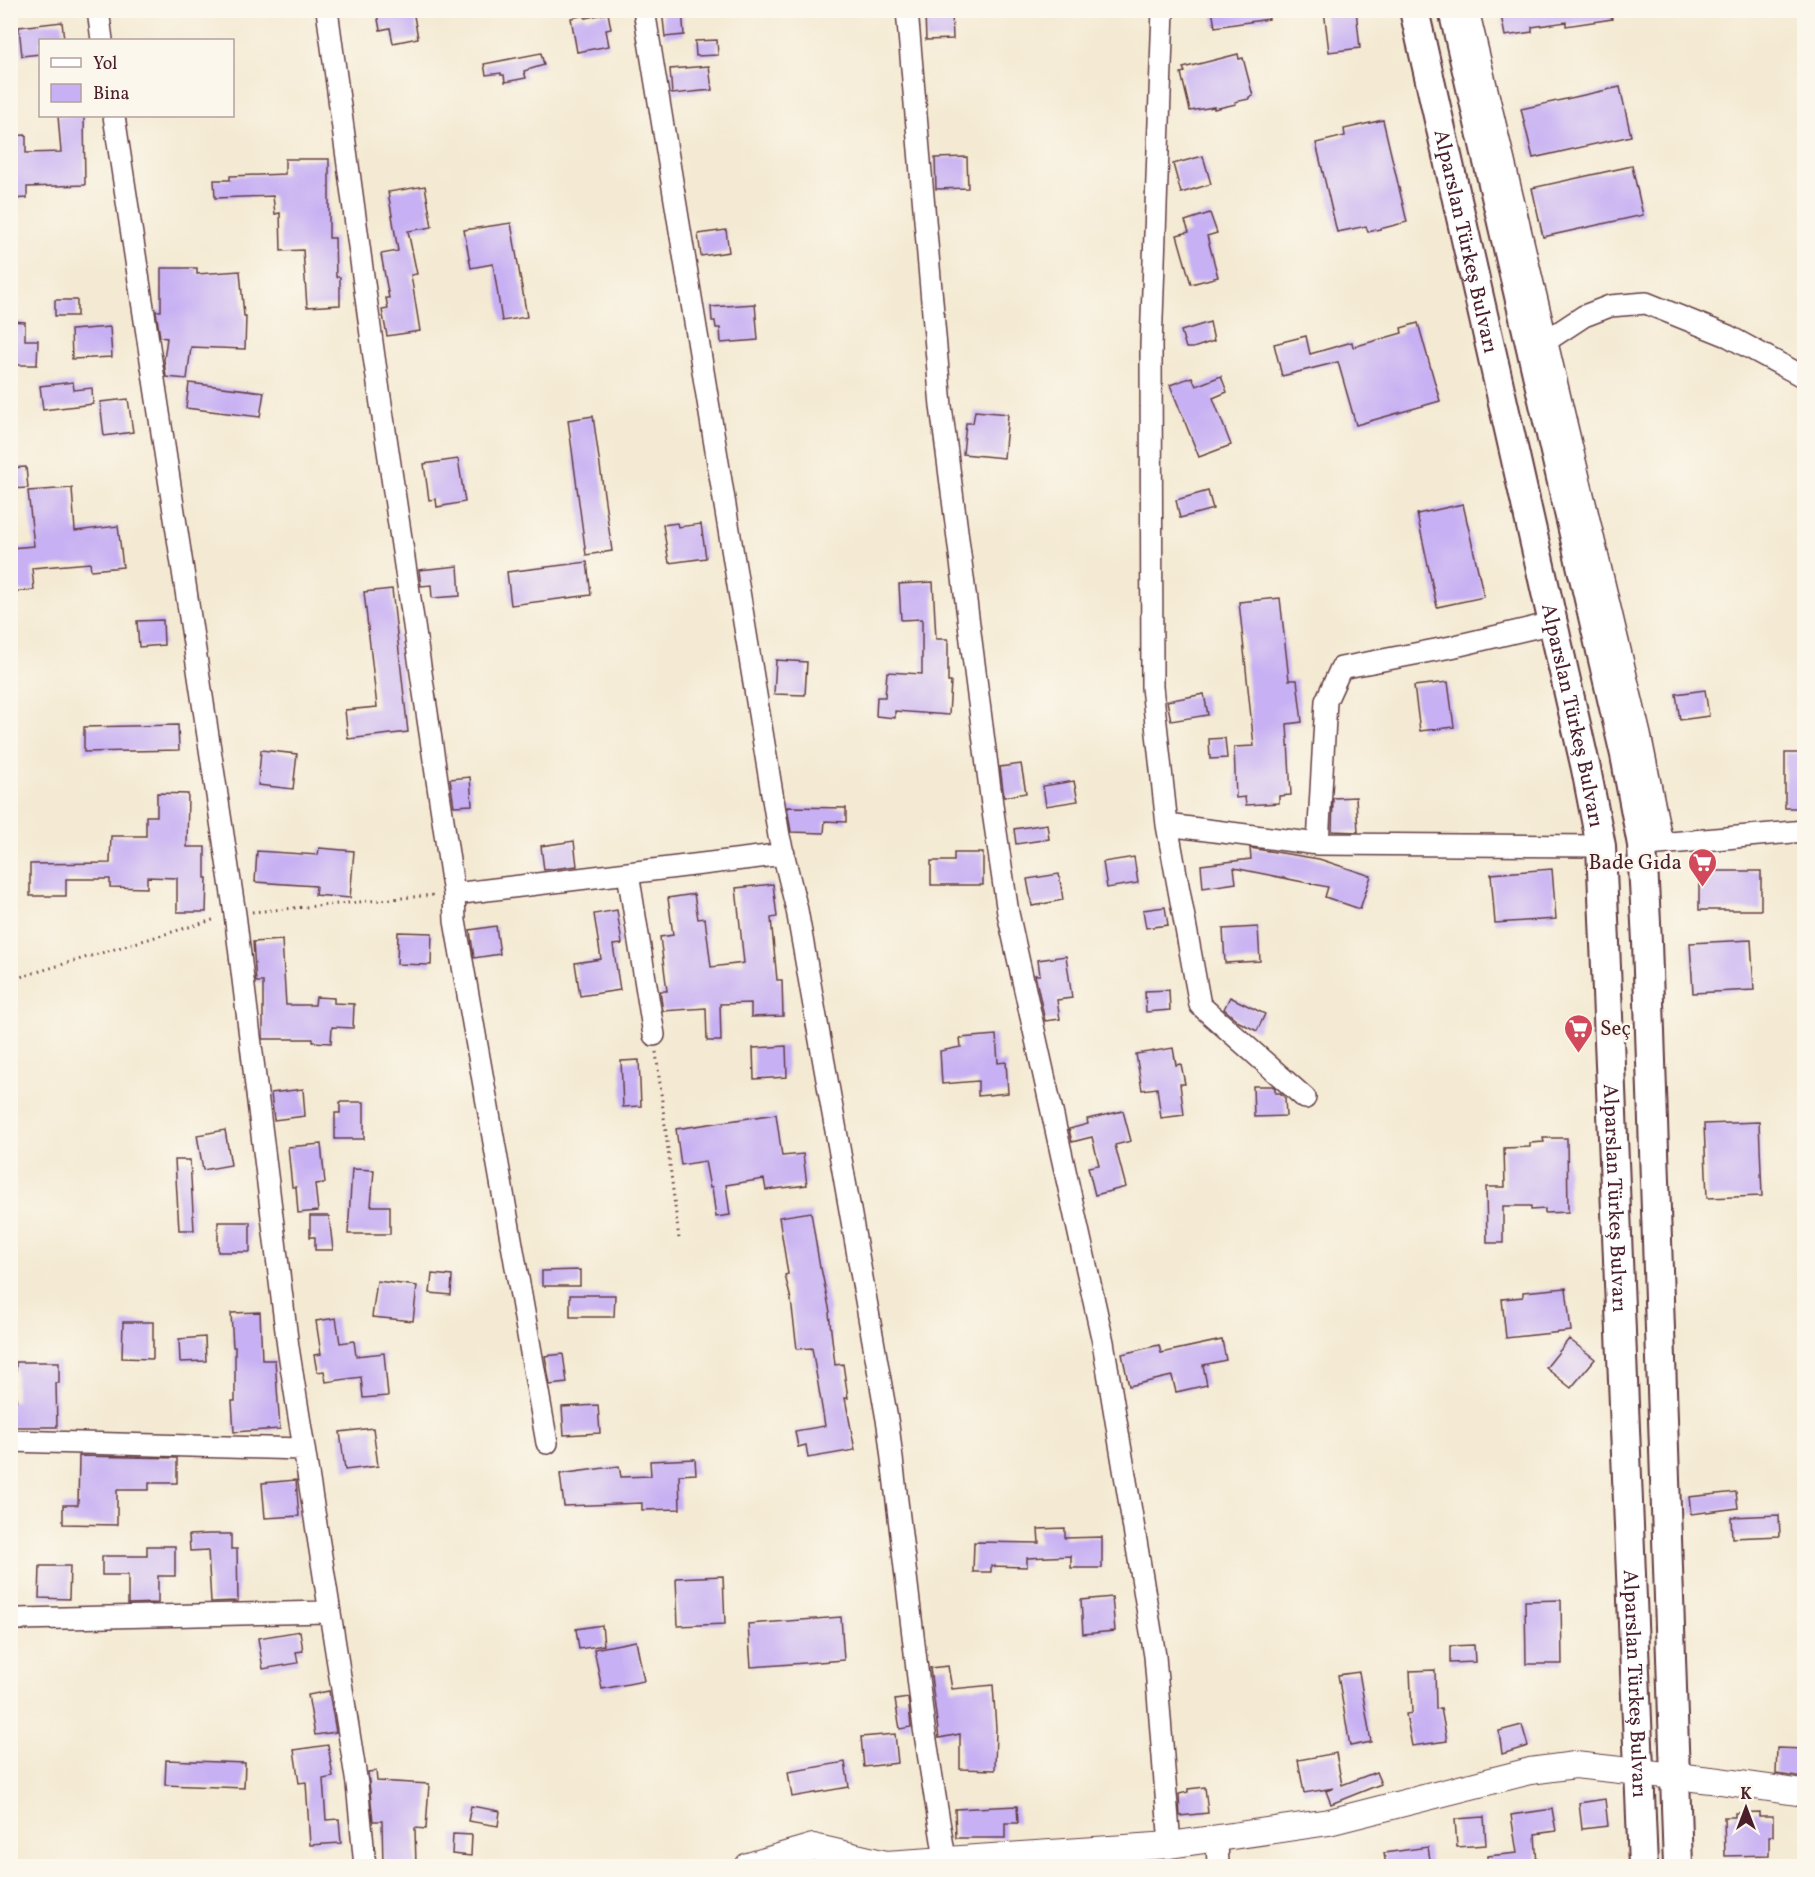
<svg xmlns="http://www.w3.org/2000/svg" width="1815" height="1877" viewBox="0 0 1815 1877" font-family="Vollkorn,serif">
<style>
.building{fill:#c7b0f3}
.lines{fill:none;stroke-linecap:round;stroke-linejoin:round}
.minor-casing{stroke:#643d44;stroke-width:24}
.tertiary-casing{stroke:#643d44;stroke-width:28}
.secondary-casing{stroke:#643d44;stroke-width:32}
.path{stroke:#643d44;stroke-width:3;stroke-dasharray:1.5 4.5;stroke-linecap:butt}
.minor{stroke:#fff;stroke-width:21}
.tertiary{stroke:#fff;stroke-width:26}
.secondary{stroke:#fff;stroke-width:28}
.labels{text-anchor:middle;stroke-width:5;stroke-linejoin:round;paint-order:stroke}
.street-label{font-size:21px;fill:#4a1f2b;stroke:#fbf7ec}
.poi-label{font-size:21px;fill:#4a1f2b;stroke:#fbf7ec;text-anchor:end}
</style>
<rect width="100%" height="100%" fill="#fbf7ec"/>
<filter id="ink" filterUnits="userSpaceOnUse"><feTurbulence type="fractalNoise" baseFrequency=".0167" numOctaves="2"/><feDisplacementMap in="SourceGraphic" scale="12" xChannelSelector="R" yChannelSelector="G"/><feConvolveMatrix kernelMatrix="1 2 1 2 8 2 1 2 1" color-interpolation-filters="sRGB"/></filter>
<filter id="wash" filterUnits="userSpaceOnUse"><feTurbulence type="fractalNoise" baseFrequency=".008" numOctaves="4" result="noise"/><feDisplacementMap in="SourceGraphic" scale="24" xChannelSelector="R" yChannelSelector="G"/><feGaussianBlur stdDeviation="1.35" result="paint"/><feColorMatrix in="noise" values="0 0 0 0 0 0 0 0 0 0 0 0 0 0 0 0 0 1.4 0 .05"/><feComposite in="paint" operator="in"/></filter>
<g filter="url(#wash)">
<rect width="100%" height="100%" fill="#f4ead3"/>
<g id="blocks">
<path class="building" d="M394 10H413L418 38 393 43 390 28 380 30 377 14Z
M662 10H682L684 35 665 37Z
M1212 10H1268L1269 19 1215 27Z
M1324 10H1356L1360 48 1329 52Z
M1500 10H1611L1612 19 1566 26V22L1532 27V32L1505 36Z
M608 13 611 29 606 30 609 46 577 52 571 18 585 15V18Z
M952 13 953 39 926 40 925 14Z
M62 22 64 40H40V54L22 56 19 27Z
M717 40 718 55 696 56 695 41Z
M541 53 544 65 524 71 526 78 505 82 504 75H501V73L486 75 484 64Z
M1238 54 1239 59 1243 58 1253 96 1249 97V99L1235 102 1236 104 1214 109V107L1190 111 1181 73 1185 72 1183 68Z
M709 66 712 90 672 94 670 69Z
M1620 87 1631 136 1533 158 1521 109Z
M58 116H84L85 185 27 187V198L10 199V136L26 135V153L61 152Z
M1383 120 1407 222 1368 232 1366 226 1337 232 1316 143 1345 136 1344 129Z
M1203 156 1211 184 1181 193 1173 164Z
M967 157 968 188 936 189 935 158Z
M285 159H329V238H335L336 277H340V305L307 307 303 250 281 251 280 213 275 214 273 196 215 198 214 180H230V176L285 174Z
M1632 166 1643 215 1543 237 1532 188Z
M425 186 432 227 408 231 417 274 411 275 420 331 387 336 382 310 388 309 386 298H389L381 254 398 251 388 192Z
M1210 213 1217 233 1207 236 1218 277 1191 284 1177 235 1189 232 1185 221Z
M511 223 527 317 502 321 493 264 471 268 464 230Z
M726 230 729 252 701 256 698 234Z
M161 268H197V274L240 271 244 316H246L245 349 191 347 187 379 166 377 164 360 167 338 160 337 156 311H161Z
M55 300H77V316H55Z
M755 304 758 340 721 343 720 328H716L715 321H712L711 307Z
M10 321 25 322V340H38L37 365H10Z
M1210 322 1214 341 1193 348H1186L1181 331Z
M1418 323 1440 401 1356 425 1338 362 1282 376 1274 344 1306 336 1310 354 1352 342 1353 347 1402 333 1401 328Z
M110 327 112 357 72 359 71 330Z
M1221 376 1227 392 1213 398 1231 445 1199 457 1170 385 1192 377 1196 386Z
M73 382 74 390 92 388 93 404 43 410 40 386Z
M189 383 264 392 260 417 186 408Z
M128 399 133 432 104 436 100 402Z
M975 411 1008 414 1004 458 963 454 966 423H973Z
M593 416 612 551 586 555 568 420Z
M458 459 465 502 437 507 436 499 429 500 424 464Z
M26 467 28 488 10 489V468Z
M72 488 75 531 118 526 123 567 91 570 90 563 32 568 34 590 10 592V548L34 546 28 491Z
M1208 491 1213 509 1180 518 1176 500Z
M1463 504 1484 597 1437 607 1417 514Z
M677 523 678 527 701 524 706 558 669 563 663 525Z
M587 562 591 595 511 605 507 572Z
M458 566 460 596 432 598 431 585 421 586 419 570Z
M933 582 936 639H948V682H951L949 715 895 711V718L876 716 877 697H885L887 672 922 674V619L901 620 899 584Z
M392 589 408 732 348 739 345 710 377 707 364 592Z
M1280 598 1289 680H1297L1302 722 1287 724 1291 795 1279 796V803L1246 805 1245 797 1236 798 1234 747 1254 746 1239 602Z
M163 620 164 645 139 647 137 621Z
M776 660 807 662 805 695 774 694Z
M1448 682 1454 727 1420 731 1414 686Z
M1705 690 1709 716 1680 720 1676 694Z
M1204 694 1208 715 1171 721 1167 701Z
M178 725 179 750 84 752V727Z
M1225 738 1227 758 1210 759 1209 739Z
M261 750 297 754 293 789 258 785Z
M1785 753H1804V808H1785Z
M1021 764 1026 793 1004 797 1000 767Z
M470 777 472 805 454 806 450 779Z
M1074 781 1078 801 1046 806 1043 786Z
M157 793 188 794 187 847H205V878H207L206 912H177V878L147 877V888L110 887V879H66V896H30V864L110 863 111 836H146V816H157Z
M1356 797 1358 832 1332 831 1333 798Z
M787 807 846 808V822L825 821 824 833 791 832Z
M1047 824 1049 839 1016 844 1014 829Z
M574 841 577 866 544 870 541 846Z
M319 848 354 851 350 898 315 895 316 886 255 882 257 851 318 855Z
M1250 848 1319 859 1371 876 1360 909 1325 897 1328 887 1234 868 1236 883 1203 888 1201 865 1251 859Z
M954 853H983V885H931V861H954Z
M1134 857 1138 883 1107 888 1103 862Z
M1552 869 1556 919 1495 923 1491 874Z
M1699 871H1761V910H1699Z
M1059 874 1063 900 1032 906 1027 879Z
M773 884 777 917 771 918 777 980H782L783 1016 751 1017V1003L720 1004 721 1041H707L706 1008 663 1011 660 991H667L660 937 673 935 668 898 694 894 698 919 705 918 711 967 744 963 736 888Z
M1165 907 1168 925 1146 928 1143 910Z
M617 910 622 944 613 945 620 990 580 996 575 963 601 959 594 914Z
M496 926 500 954 474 958 470 930Z
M1258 927 1260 961 1225 963 1223 929Z
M398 932 432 933 431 965 397 964Z
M282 940 286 1005H315L316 997 334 998V1003L354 1004 353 1028 332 1027 331 1043 313 1042V1039H263V982H256L253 942Z
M1751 940 1754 990 1693 993 1690 943Z
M1066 956 1072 998 1057 1000 1060 1019 1045 1021 1035 975H1040L1038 960Z
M1169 990 1170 1010 1146 1012 1145 991Z
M1230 997 1265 1014 1257 1031 1239 1022 1224 1009Z
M996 1035 998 1063 1006 1062 1008 1093 978 1096V1081L942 1084 940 1051 961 1047 960 1038Z
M786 1046 787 1077 754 1079 753 1048Z
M1173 1048 1176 1065 1181 1064 1185 1084H1180L1184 1115 1161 1118 1157 1088 1142 1090 1136 1054Z
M639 1060 641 1106 623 1107 621 1061Z
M1253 1086H1272L1275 1088V1093H1280L1285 1098 1286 1116 1254 1117Z
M303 1089 305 1116 274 1120 271 1093Z
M340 1102H364V1139H335V1113H340Z
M1123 1111 1131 1141 1115 1145 1126 1187 1095 1195 1088 1167 1099 1165 1092 1137 1072 1142 1069 1129 1088 1124 1087 1119Z
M776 1114 782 1156 803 1154 807 1185 766 1190 764 1179 726 1185 730 1215 716 1217 712 1187 710 1188 705 1161 681 1165 676 1129Z
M1759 1122 1762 1196 1707 1198 1704 1124Z
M225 1130 231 1165 203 1170 197 1135Z
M1543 1138H1567L1568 1212 1545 1213V1209L1531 1210V1206H1503V1243H1487L1486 1187H1505L1504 1148 1530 1147V1143L1544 1142Z
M321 1144 325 1183 315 1184 318 1211 298 1213 296 1187H292L288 1147Z
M175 1160H190L194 1230H179Z
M352 1169 374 1170 371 1206H390V1234H348Z
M811 1212 820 1268H821L830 1312 829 1313 835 1365 843 1364 848 1398H845L855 1450 808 1458 806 1445 798 1447 795 1431 825 1426 812 1348 797 1349 791 1300 785 1275 788 1274 779 1217Z
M310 1216H329L333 1250H315V1237H310Z
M218 1222H250V1252H218Z
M580 1270V1286H542V1271Z
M432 1274 452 1276 451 1295 430 1293Z
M377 1281 417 1286 413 1321 372 1317Z
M1566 1288 1571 1331 1506 1338 1502 1299 1523 1297V1292Z
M570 1295H615L614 1317H570Z
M260 1312 262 1360H275L280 1429 234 1432 232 1401H235V1347H233L231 1313Z
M336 1318 340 1343 354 1341 356 1356 384 1353 388 1396 363 1398 361 1377 326 1382 324 1371 317 1372 314 1355 321 1354 316 1321Z
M123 1322H153V1359L122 1358Z
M205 1337 206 1361 180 1362 179 1339Z
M1569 1339 1595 1359 1571 1388 1546 1368Z
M1222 1340 1226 1360 1203 1365 1207 1385 1176 1392 1172 1376 1129 1386 1122 1354 1159 1345 1161 1353Z
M563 1354 567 1383 550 1385 545 1356Z
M16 1362H59V1383H56L57 1427H10V1401H16Z
M598 1405 600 1433 564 1435 562 1407Z
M373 1428 378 1466 345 1470 340 1432Z
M79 1456 177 1458V1483H149V1490H117V1525L63 1524V1505H78Z
M695 1459 696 1474 679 1475 680 1509 642 1510V1503L564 1506 560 1474 619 1466 621 1477 651 1476 650 1461Z
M296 1480 299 1516 265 1518 262 1483Z
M1736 1492 1738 1508 1691 1514 1689 1497Z
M1779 1515 1780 1536 1732 1538 1731 1517Z
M1065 1528V1538L1102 1537V1568H1071V1556L1027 1558V1567L991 1566V1572H973L974 1542 1039 1543 1038 1529Z
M209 1534H231V1549H237L238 1601 211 1602 208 1550 190 1551 189 1535Z
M147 1546H175V1576H158V1603L128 1604V1575H102V1556H147Z
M40 1566H70L69 1599 39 1598Z
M723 1576 725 1624 678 1626 676 1578Z
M1112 1597 1115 1631 1083 1634 1081 1600Z
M1561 1600 1562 1664H1526L1525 1601Z
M841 1617 844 1660 751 1667 748 1624Z
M602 1625 604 1645 579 1649 576 1629Z
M300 1631 303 1651 296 1652 298 1663 263 1669 258 1638Z
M636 1641 644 1681 602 1689 594 1649Z
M1474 1645 1475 1662 1450 1663V1646Z
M948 1666 952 1689 993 1685 996 1728 995 1770 960 1769V1734L939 1738 930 1668Z
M1435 1670 1436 1709 1441 1708 1447 1741 1412 1746 1406 1714 1412 1713 1410 1671Z
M1359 1672 1371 1742 1350 1746 1338 1675Z
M329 1691 336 1732 315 1735 308 1695Z
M908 1698 911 1727 900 1729 895 1700Z
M1522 1725 1528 1746 1502 1754 1499 1731Z
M895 1734 898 1763 864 1767 861 1737Z
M328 1745 333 1777 323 1779 326 1820 339 1819 341 1843 310 1845 306 1782 299 1783 294 1750Z
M1777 1748 1804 1749V1778L1776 1774Z
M1336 1753 1342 1785 1376 1772 1381 1784 1331 1804 1326 1791 1334 1788 1304 1793 1298 1760Z
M166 1760 245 1763 244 1788 165 1785Z
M845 1762 849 1787 792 1797 788 1772Z
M376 1771 377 1781 429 1784 426 1829 415 1828 416 1866H383L382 1821H373L368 1772Z
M1205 1787 1208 1813 1180 1816 1179 1794 1188 1792V1789Z
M1605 1799 1608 1826 1582 1829 1579 1803Z
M471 1806 500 1811 498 1826 468 1821Z
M1017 1806 1018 1823H1005V1838H956L955 1809Z
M1552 1809 1556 1831 1535 1834 1537 1866H1488V1856L1517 1853 1511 1815Z
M1759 1812V1816H1773V1836H1769V1855L1725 1856 1724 1817H1735V1813Z
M1484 1817 1486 1845 1457 1847 1455 1819Z
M453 1834 472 1835 471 1856 452 1854Z
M1428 1847 1431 1866H1386L1384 1853Z"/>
</g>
</g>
<g filter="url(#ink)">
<use href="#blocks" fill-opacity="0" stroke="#643d44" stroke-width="1.5"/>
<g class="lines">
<defs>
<path id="minor" d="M98 10 102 40
M327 10 374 357 454 894 455 921 547 1443
M644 10 779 836 797 910 888 1425 924 1728 945 1859
M907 10 941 406 993 812 1008 913 1103 1342 1155 1656 1170 1845
M1163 10 1151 346 1152 687 1167 825 1200 1005 1305 1098
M1468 10 1641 739 1662 843
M114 116 235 914 288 1347 357 1784 365 1866
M1546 341 1584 316 1610 306 1646 303 1728 336 1804 377
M1167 825 1318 844 1601 846
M1318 844 1326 701 1341 668 1451 647 1553 623
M1648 845 1804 831
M628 873 654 1035
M454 894 784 854
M10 1441 303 1449
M20 1619 328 1612
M1217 1839 1218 1866"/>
<path id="tertiary" d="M748 1866 813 1847 886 1864 1170 1845 1329 1822 1530 1771 1575 1765 1720 1781 1804 1793"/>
<g id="secondary">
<path id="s1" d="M1414 10 1586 769 1601 846 1643 1866"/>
<path d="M1453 10 1625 755 1642 845 1647 942 1678 1866"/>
</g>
</defs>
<use href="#minor" class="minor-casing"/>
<use href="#tertiary" class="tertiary-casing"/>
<use href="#secondary" class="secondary-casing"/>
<path class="path" d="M252 912 434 895
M10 980 216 919
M656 1052 679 1239"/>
<use href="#minor" class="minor"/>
<use href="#tertiary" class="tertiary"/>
<use href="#secondary" class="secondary"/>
</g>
</g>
<defs>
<symbol id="supermarket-pin" viewBox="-11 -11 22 30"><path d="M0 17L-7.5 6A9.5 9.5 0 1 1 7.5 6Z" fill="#d1495b" stroke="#fbf7ec"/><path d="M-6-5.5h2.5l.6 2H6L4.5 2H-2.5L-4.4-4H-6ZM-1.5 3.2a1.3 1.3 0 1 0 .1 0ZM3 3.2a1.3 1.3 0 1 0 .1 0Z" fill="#fff"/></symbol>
</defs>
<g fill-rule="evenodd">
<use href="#supermarket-pin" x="1686" y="846" width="33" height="45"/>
<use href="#supermarket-pin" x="1562" y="1012" width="33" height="45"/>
</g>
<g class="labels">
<g class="street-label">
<text dy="7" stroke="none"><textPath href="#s1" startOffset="237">Alparslan Türkeş Bulvarı</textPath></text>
<text dy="7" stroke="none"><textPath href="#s1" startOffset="723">Alparslan Türkeş Bulvarı</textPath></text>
<text dy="7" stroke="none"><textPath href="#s1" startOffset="1209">Alparslan Türkeş Bulvarı</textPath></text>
<text dy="7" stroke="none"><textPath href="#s1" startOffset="1695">Alparslan Türkeş Bulvarı</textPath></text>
</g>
<g class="poi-label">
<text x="1682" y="869">Bade Gıda</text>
<text x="1600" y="1035" text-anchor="start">Seç</text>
</g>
</g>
<rect width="1815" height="1877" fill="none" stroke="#fbf7ec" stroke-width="36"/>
<rect x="39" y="39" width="195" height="78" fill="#fbf7ec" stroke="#b4a19f" stroke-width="1.5"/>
<rect x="51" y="58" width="30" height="9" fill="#ffffff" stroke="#b4a19f" stroke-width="1.5"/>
<text x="93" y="69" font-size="18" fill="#4a1f2b">Yol</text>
<rect x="51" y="84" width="30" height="18" fill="#c7b0f3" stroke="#b4a19f" stroke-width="1.5"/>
<text x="93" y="99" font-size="18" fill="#4a1f2b">Bina</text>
<g transform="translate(1746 1808)" stroke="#fbf7ec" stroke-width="4.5" paint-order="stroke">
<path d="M0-4.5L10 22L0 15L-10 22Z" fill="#4a1f2b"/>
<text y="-9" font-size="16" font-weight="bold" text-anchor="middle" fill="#4a1f2b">K</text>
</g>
</svg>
